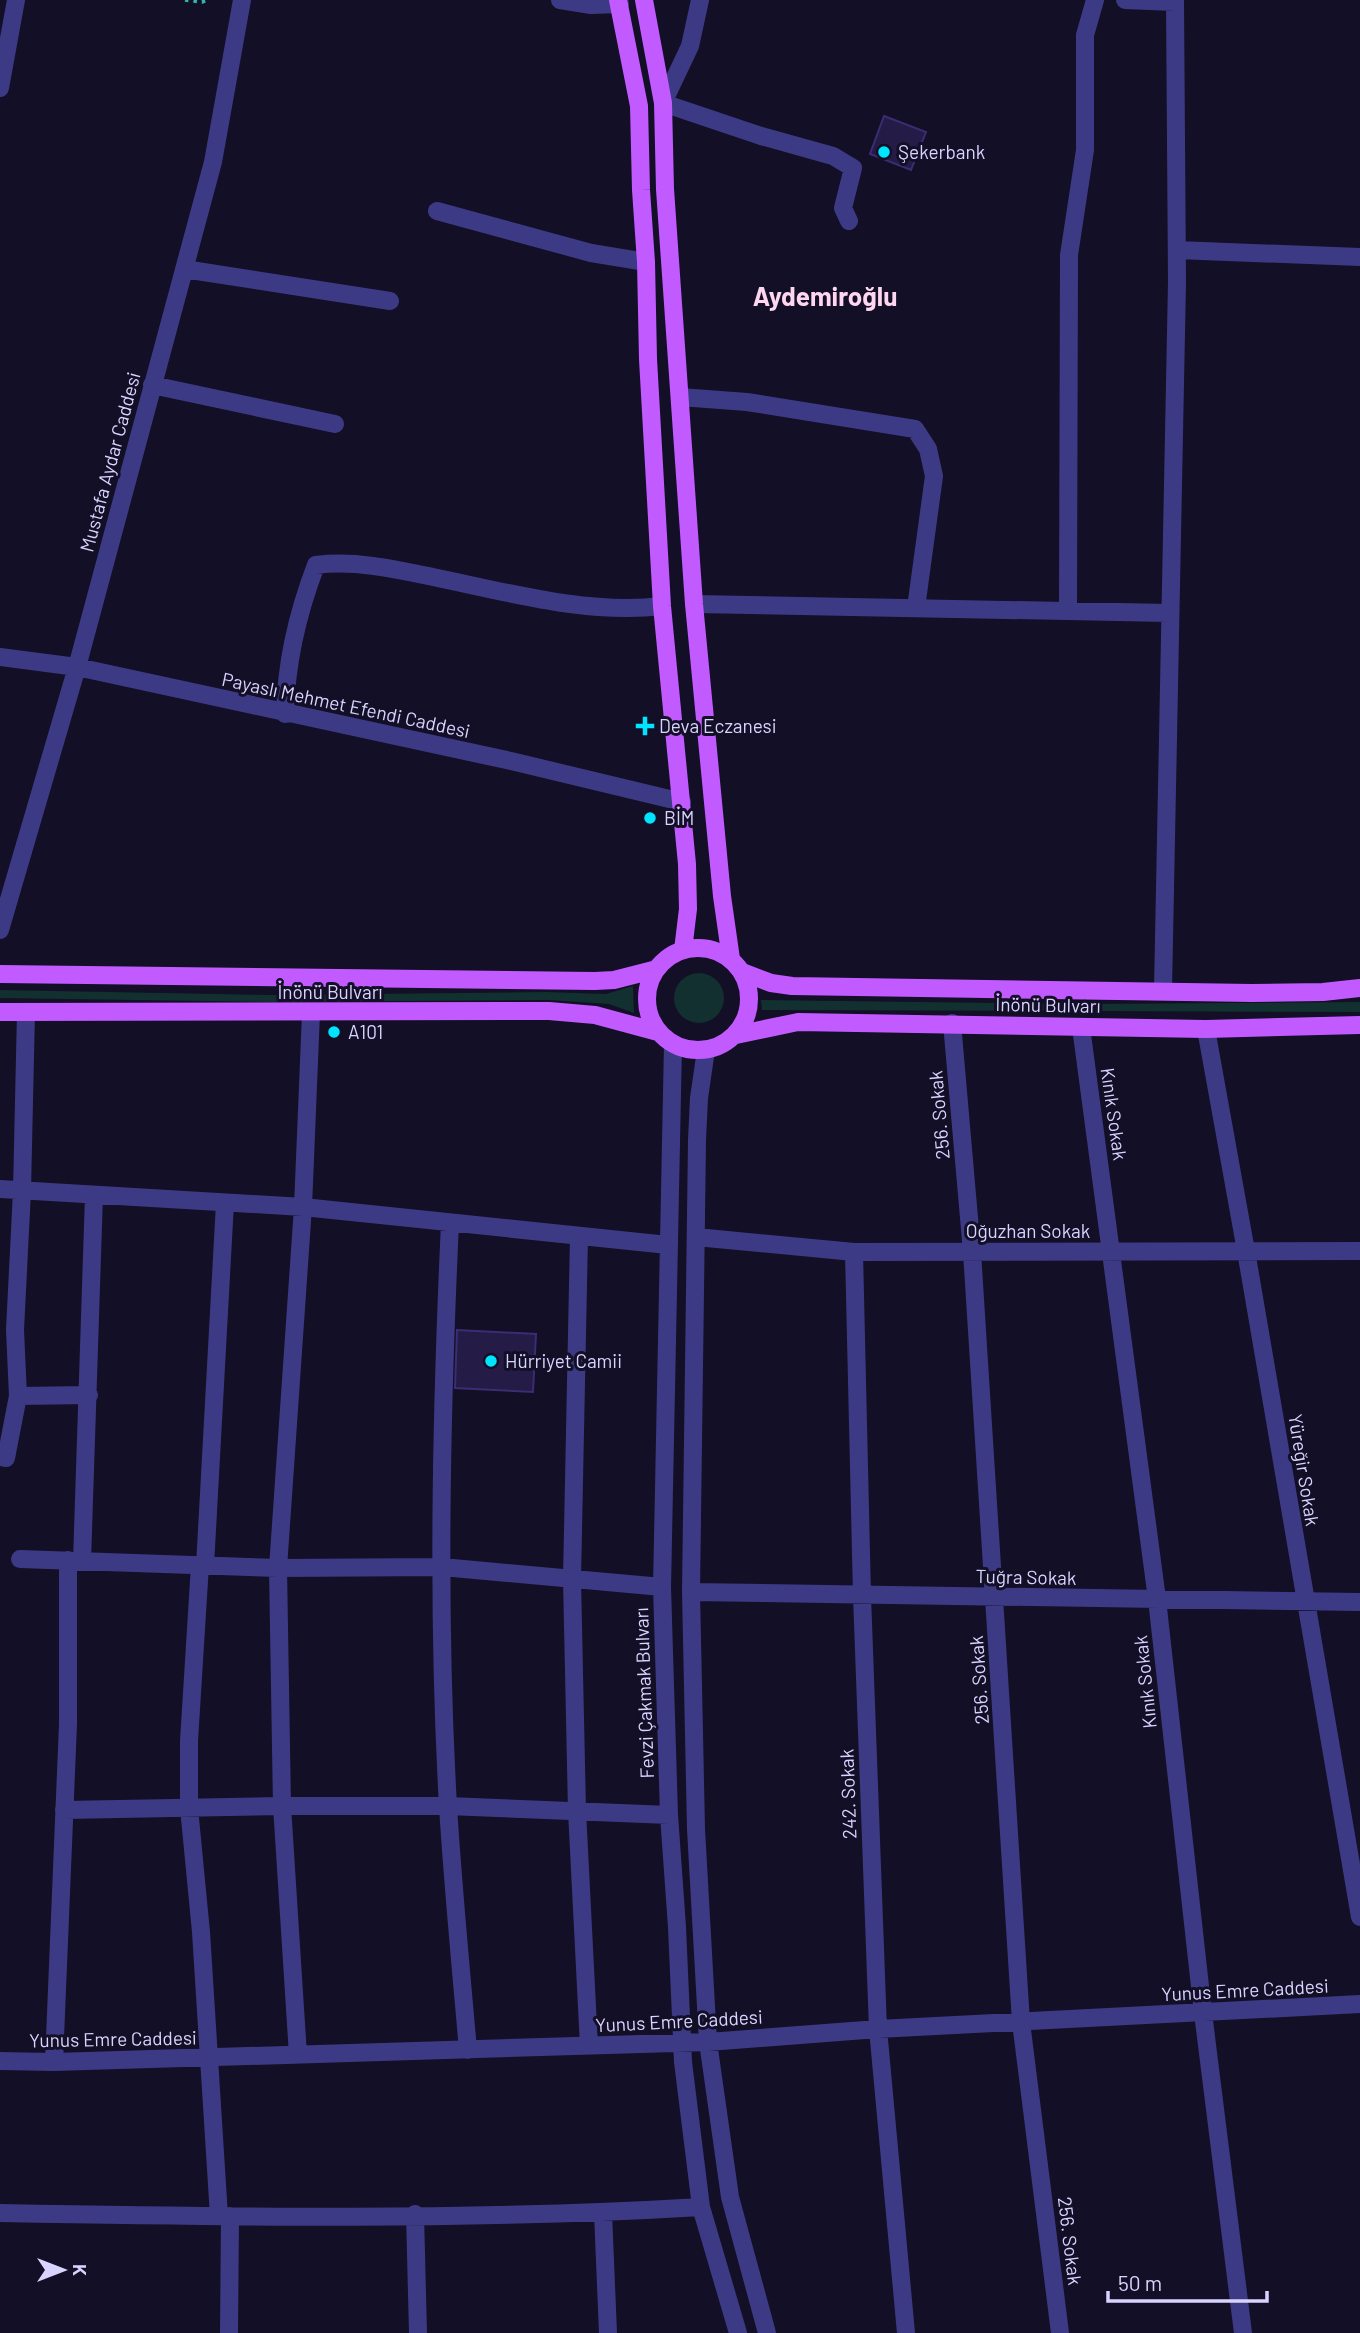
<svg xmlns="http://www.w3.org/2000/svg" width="1360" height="2333" viewBox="0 0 1360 2333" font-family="Barlow,sans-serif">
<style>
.green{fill:#12302f}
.building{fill:#241b47;stroke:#3b2d73;stroke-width:2}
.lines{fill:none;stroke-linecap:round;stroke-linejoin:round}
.path{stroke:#2fb8b0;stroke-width:3.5;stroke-dasharray:3.5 5;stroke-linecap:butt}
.minor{stroke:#3d3a85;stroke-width:18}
.major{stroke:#c25bff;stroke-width:18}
.poi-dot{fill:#00e5ff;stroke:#130f26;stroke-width:2.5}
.labels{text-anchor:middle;stroke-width:6;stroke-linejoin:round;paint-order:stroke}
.poi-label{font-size:19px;fill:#d9d4ff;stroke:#130f26;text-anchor:start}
.street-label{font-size:19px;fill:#d9d4ff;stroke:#130f26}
.district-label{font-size:26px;font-weight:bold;fill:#ffd6f0;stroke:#130f26}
</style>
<rect width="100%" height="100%" fill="#130f26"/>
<path class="green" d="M674 998a25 25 0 1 1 50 0a25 25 0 1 1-50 0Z
M633 986 634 1013 609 1004 549 1000 269 1002 0 998V990L267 995 546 992 606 994Z
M761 1000 1082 1004 1360 1002V1012L762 1010Z"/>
<path class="building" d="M884 116 926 132 911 170 870 154Z
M457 1330 536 1334 533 1392 455 1388Z"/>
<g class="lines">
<path class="path" d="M185 0 202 2 208 0"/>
<path class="minor" d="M560 0 591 5 620 4
M700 0 690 46 663 103 761 136 833 156 853 168 843 208 849 221
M1125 0 1175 2
M0 88 16 0
M437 211 591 253 646 262
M1177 250 1360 257
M184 269 390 301
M152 385 335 424
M680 397 747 402 915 429 928 449 934 476 916 608
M694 604 1169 613
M1068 611 1069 255 1085 150V35L1095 0
M0 657 77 667 511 761 682 802
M285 714C286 663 298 612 316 565 355 560 395 569 433 577 506 592 588 615 662 606
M0 930 77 667 213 162 242 0
M1163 990 1177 282 1175 0
M952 1023 972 1252 1021 2022 1060 2333
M1081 1027 1157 1599 1203 2013 1243 2333
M1206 1029 1246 1251 1360 1917
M673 1044 662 1587 669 1815 677 1927 683 2062 701 2207 738 2333
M706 1050 699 1098 697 1140 691 1592 696 1829 708 2042 730 2197 767 2333
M0 1189 303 1207 668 1245
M450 1223C441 1417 437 1612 448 1806 453 1888 461 1969 468 2050
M579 1236 572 1579 577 1811 589 2046
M696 1237 854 1252 1360 1251
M854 1252 862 1596 878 2029 906 2333
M18 1396 89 1395
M0 1457 6 1458 18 1396 15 1330 22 1191 26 1012
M20 1559 278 1568 442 1567 662 1587
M82 1561 94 1195
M200 1565 189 1741V1808L201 1932 219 2216
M205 1566 225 1203
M691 1592 1360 1602
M64 1810 282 1806H448L669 1815
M298 2055 282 1806 278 1568 303 1207 311 1013
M0 2061 54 2062 708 2042 878 2029 1360 2004
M54 2062 68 1724V1560
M0 2213C233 2217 469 2221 701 2207
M603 2213 608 2333
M415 2214 418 2333
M229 2333 230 2216"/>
<path class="major" d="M618 0 639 106 641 190 646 262 648 359 662 606 687 864 688 909 683 950
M644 0 663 103 665 189 694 604 722 896 731 959
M647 999a51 51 0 1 1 102 0a51 51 0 1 1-102 0Z
M742 972 771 983 792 986 1252 993 1323 992 1360 988
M0 974 595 981 614 980 657 969
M0 1012 549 1011 595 1015 658 1032
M736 1035 798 1022 1206 1029 1360 1025"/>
</g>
<g class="poi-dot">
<circle cx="884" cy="152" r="7"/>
<path d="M641.5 715.5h7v7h7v7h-7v7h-7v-7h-7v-7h7z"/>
<circle cx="650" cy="818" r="7"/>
<circle cx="334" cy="1032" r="7"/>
<circle cx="491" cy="1361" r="7"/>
</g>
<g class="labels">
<g class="poi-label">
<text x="898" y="159">Şekerbank</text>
<text x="659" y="733">Deva Eczanesi</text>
<text x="664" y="825">BİM</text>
<text x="348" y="1039">A101</text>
<text x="505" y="1368">Hürriyet Camii</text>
</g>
<g class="street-label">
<text transform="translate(110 462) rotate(-75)" y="7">Mustafa Aydar Caddesi</text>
<text transform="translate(346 705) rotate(12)" y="7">Payaslı Mehmet Efendi Caddesi</text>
<text x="330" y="999">İnönü Bulvarı</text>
<text transform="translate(1048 1005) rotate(1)" y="7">İnönü Bulvarı</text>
<text transform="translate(1114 1114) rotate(82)" y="7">Kınık Sokak</text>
<text transform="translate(939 1115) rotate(-95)" y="7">256. Sokak</text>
<text x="1028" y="1238">Oğuzhan Sokak</text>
<text transform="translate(1304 1470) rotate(81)" y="7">Yüreğir Sokak</text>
<text transform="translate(1026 1577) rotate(1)" y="7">Tuğra Sokak</text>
<text transform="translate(979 1680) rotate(-94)" y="7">256. Sokak</text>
<text transform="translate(1145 1682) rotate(-96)" y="7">Kınık Sokak</text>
<text transform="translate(644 1693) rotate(-92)" y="7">Fevzi Çakmak Bulvarı</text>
<text transform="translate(848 1794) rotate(-92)" y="7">242. Sokak</text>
<text transform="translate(1245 1990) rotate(-3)" y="7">Yunus Emre Caddesi</text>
<text transform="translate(679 2021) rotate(-3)" y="7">Yunus Emre Caddesi</text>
<text transform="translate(113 2039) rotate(-1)" y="7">Yunus Emre Caddesi</text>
<text transform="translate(1070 2241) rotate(83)" y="7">256. Sokak</text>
</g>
<g class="district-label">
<text x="825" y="306">Aydemiroğlu</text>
</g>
</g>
<g transform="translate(63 2270) rotate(90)" stroke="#130f26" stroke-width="5" paint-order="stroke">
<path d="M0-5L12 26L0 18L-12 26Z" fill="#d9d4ff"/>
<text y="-10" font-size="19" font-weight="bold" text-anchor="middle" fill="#d9d4ff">K</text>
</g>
<path d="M1108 2291v10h159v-10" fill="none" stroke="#d9d4ff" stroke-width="3.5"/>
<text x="1118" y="2291" font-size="21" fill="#d9d4ff" stroke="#130f26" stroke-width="5" paint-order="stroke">50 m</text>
</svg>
